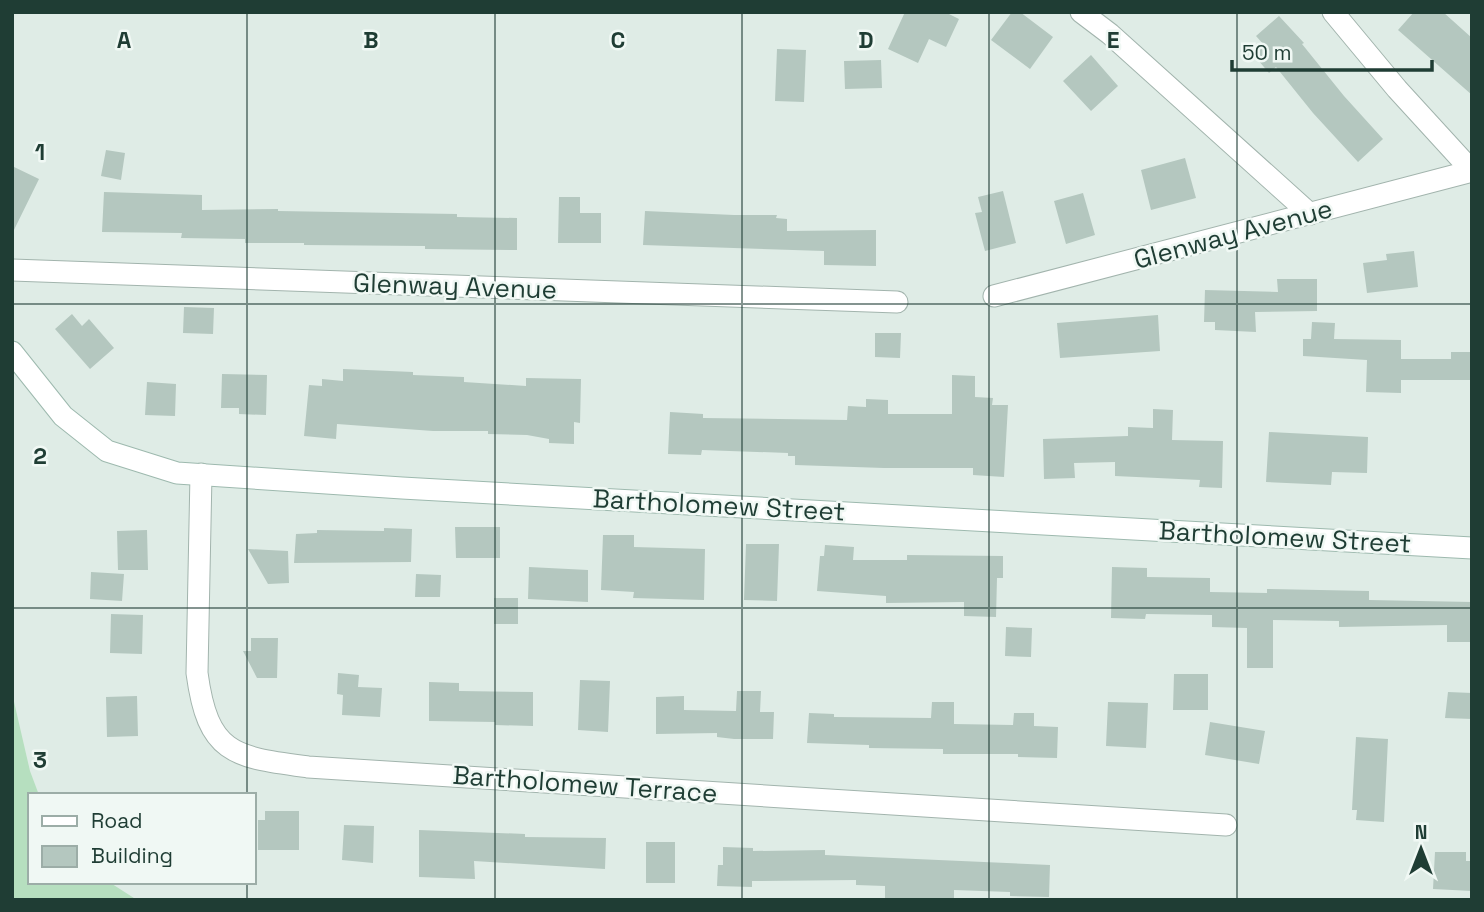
<svg xmlns="http://www.w3.org/2000/svg" width="1484" height="912" viewBox="0 0 1484 912" font-family="'Space Grotesk',sans-serif">
<style>
.green{fill:#b6dfbf}
.building{fill:#b4c7bf}
.lines{fill:none;stroke-linecap:round;stroke-linejoin:round}
.minor-casing{stroke:#a2b4ad;stroke-width:23}
.secondary-casing{stroke:#9db9ae;stroke-width:23}
.minor{stroke:#fff;stroke-width:21}
.secondary{stroke:#fff;stroke-width:21}
.grid{fill:none;stroke:#1f3d34;stroke-width:2;stroke-opacity:0.55}
.labels{text-anchor:middle;stroke-width:5;stroke-linejoin:round;paint-order:stroke}
.street-label{font-size:26px;fill:#1f3d34;stroke:#f0f8f4}
.grid-label{font-size:23px;text-anchor:middle;font-weight:bold;fill:#1f3d34;stroke:#f0f8f4;stroke-width:5;stroke-linejoin:round;paint-order:stroke}
</style>
<rect width="100%" height="100%" fill="#dfece6"/>
<path class="green" d="M12 693 30 771 39 795H30V882H109L137 900H12Z"/>
<path class="building" d="M905 12H945L959 19 946 47 929 39 918 63 888 49Z
M1012 12H1020L1053 37 1030 69 991 40Z
M1414 12H1443L1472 38V95L1398 30Z
M1279 16 1304 43 1302 44 1344 96 1383 139 1358 162 1313 113 1276 67 1269 73 1253 54 1264 45 1256 36Z
M777 49 806 50 804 102 775 101Z
M1091 55 1118 86 1091 111 1063 81Z
M881 60 882 88 845 89 844 61Z
M106 150 125 153 121 180 101 176Z
M1185 158 1196 198 1151 210 1141 170Z
M12 166 39 179 12 234Z
M1003 191 1016 243 985 251 975 213 982 212 978 197Z
M104 192 202 195V210L278 209V211L457 214V217L517 218V250L425 249V246L304 245V243H245V239L181 238 182 233 102 232Z
M1083 193 1095 235 1066 244 1054 201Z
M559 197H580V213H601V243H558Z
M645 211 734 215H777L776 218 787 219V231L876 230V266L824 265V251L643 245Z
M1414 251 1418 287 1367 293 1363 263 1387 260 1386 254Z
M1277 279H1317V311L1255 312 1256 332 1215 330V322H1204L1205 290 1278 292Z
M184 307 214 308 213 334 183 333Z
M72 314 82 326 89 319 114 348 90 369 55 329Z
M1158 315 1160 351 1060 358 1057 323Z
M1312 322 1335 323 1334 339 1401 340V359H1451V352H1472V380H1401V393L1366 392 1367 360 1303 356V339H1311Z
M875 333H901L900 358 875 357Z
M343 369 413 372V375L464 377V382L526 386V378L581 379 580 423 574 422V444L549 443V439L527 435 488 434V431H433L337 424 336 439 304 436 309 385 322 386V379L343 381Z
M222 374 267 375 266 415 239 414V408H221Z
M952 375 975 376V397L993 398 992 405H1008L1004 477 973 475V468H884L795 465V456H788V453L702 450 701 455 668 454 670 412 703 414V418L847 420 848 406 866 407V399L888 400V414H952Z
M147 382 176 384 175 416 145 415Z
M1153 409 1173 410 1172 440 1223 441 1222 488 1199 487 1200 480 1115 476V462L1074 463 1075 478 1044 479 1043 439 1128 436V427L1153 428Z
M1269 432 1368 437 1367 473 1332 472 1331 485 1266 482Z
M455 527H500V558H456Z
M384 528 412 529 411 562 294 563 296 534 317 533V530L384 531Z
M147 530 148 570H118L117 531Z
M603 535H634V547L705 549 704 600 633 598 634 592 601 590Z
M746 544H779L777 601 744 600Z
M825 545 854 547 853 560H907V555L1003 556V578H997L996 617 964 616V602L886 603V596L817 591 820 556H824Z
M248 549 288 551 289 583 268 584Z
M529 567 588 570V602L528 599Z
M1112 567 1147 568V577L1210 578V592L1267 593V589L1369 591V600L1472 602V642H1447V625L1339 627V621L1273 620V668H1247V628L1212 627V615L1146 614 1145 619 1111 618Z
M91 572 124 574 122 601 90 599Z
M416 574 441 575 440 597H415Z
M494 598H518V624H494Z
M111 614 143 615 142 654 110 653Z
M1006 627 1032 628 1031 657 1005 656Z
M251 638H278L277 678H257L243 651H251Z
M338 673 359 675 358 687 382 688 380 717 342 715 343 695 337 694Z
M1174 674H1208V710H1173Z
M580 680 610 681 608 732 578 730Z
M429 682 459 683V691L533 692V726L495 725V722L429 721Z
M737 691H761L760 712H774L773 739H734L717 737V733L656 734V697L684 696V710L736 711Z
M1448 692 1472 693V719L1445 718Z
M137 696 138 736 107 737 106 697Z
M932 702H954V724L1013 725 1014 713H1034V726L1058 727 1057 758 1018 757V754H943V749L869 748V745L807 743 809 713 834 714V717L931 718Z
M1108 702 1148 703 1146 748 1106 746Z
M1210 722 1265 731 1259 764 1205 755Z
M1356 737 1388 739 1384 822 1356 820 1357 810H1352Z
M265 811H299V850H258V820H265Z
M344 825 374 826 373 863 342 860Z
M419 830 525 834V837L606 838 605 869 474 861 475 879 419 877Z
M646 842H675V883H646Z
M723 847 753 848V851L825 850V855L1050 865 1049 897 1010 896V892L954 890V900H885V886L856 885V880L752 881V887L717 886 718 865H723Z
M1435 852H1466V861H1472V891L1433 889Z"/>
<g class="lines">
<defs>
<path id="minor" d="M1081 12 1110 34 1310 214
M1333 12 1397 89 1472 171
M12 270 897 302
M994 296 1472 171
M201 474 197 673C208 755 234 757 308 767L1226 825"/>
<path id="secondary" d="M12 352 63 416 107 451 177 473 402 488 1472 548"/>
</defs>
<use href="#minor" class="minor-casing"/>
<use href="#secondary" class="secondary-casing"/>
<use href="#minor" class="minor"/>
<use href="#secondary" class="secondary"/>
</g>
<path class="grid" d="M247 12V795M495 12V900M742 12V900M989 12V900M1237 12V900M12 304H1472M12 608H1472M247 882V900"/>
<g class="labels">
<g class="street-label">
<text transform="translate(1233 234) rotate(-15)" y="9">Glenway Avenue</text>
<text transform="translate(455 286) rotate(2)" y="9">Glenway Avenue</text>
<text transform="translate(719 505) rotate(3)" y="9">Bartholomew Street</text>
<text transform="translate(1285 537) rotate(3)" y="9">Bartholomew Street</text>
<text transform="translate(585 784) rotate(4)" y="9">Bartholomew Terrace</text>
</g>
</g>
<g class="grid-label">
<text x="124" y="48">A</text>
<text x="371" y="48">B</text>
<text x="618" y="48">C</text>
<text x="866" y="48">D</text>
<text x="1113" y="48">E</text>
<text x="40" y="160">1</text>
<text x="40" y="464">2</text>
<text x="40" y="768">3</text>
</g>
<rect width="1484" height="912" fill="none" stroke="#1f3d34" stroke-width="28"/>
<rect x="28" y="793" width="228" height="91" fill="#f0f8f4" stroke="#9cada7" stroke-width="2"/>
<rect x="42" y="816" width="35" height="10" fill="#ffffff" stroke="#9cada7" stroke-width="2"/>
<text x="91" y="828" font-size="21" fill="#1f3d34">Road</text>
<rect x="42" y="846" width="35" height="21" fill="#b4c7bf" stroke="#9cada7" stroke-width="2"/>
<text x="91" y="863" font-size="21" fill="#1f3d34">Building</text>
<g transform="translate(1421 849)" stroke="#f0f8f4" stroke-width="5" paint-order="stroke">
<path d="M0-5L12 26L0 18L-12 26Z" fill="#1f3d34"/>
<text y="-10" font-size="19" font-weight="bold" text-anchor="middle" fill="#1f3d34">N</text>
</g>
<path d="M1232 60v10h200v-10" fill="none" stroke="#1f3d34" stroke-width="3.5"/>
<text x="1242" y="60" font-size="21" fill="#1f3d34" stroke="#f0f8f4" stroke-width="5" paint-order="stroke">50 m</text>
</svg>
